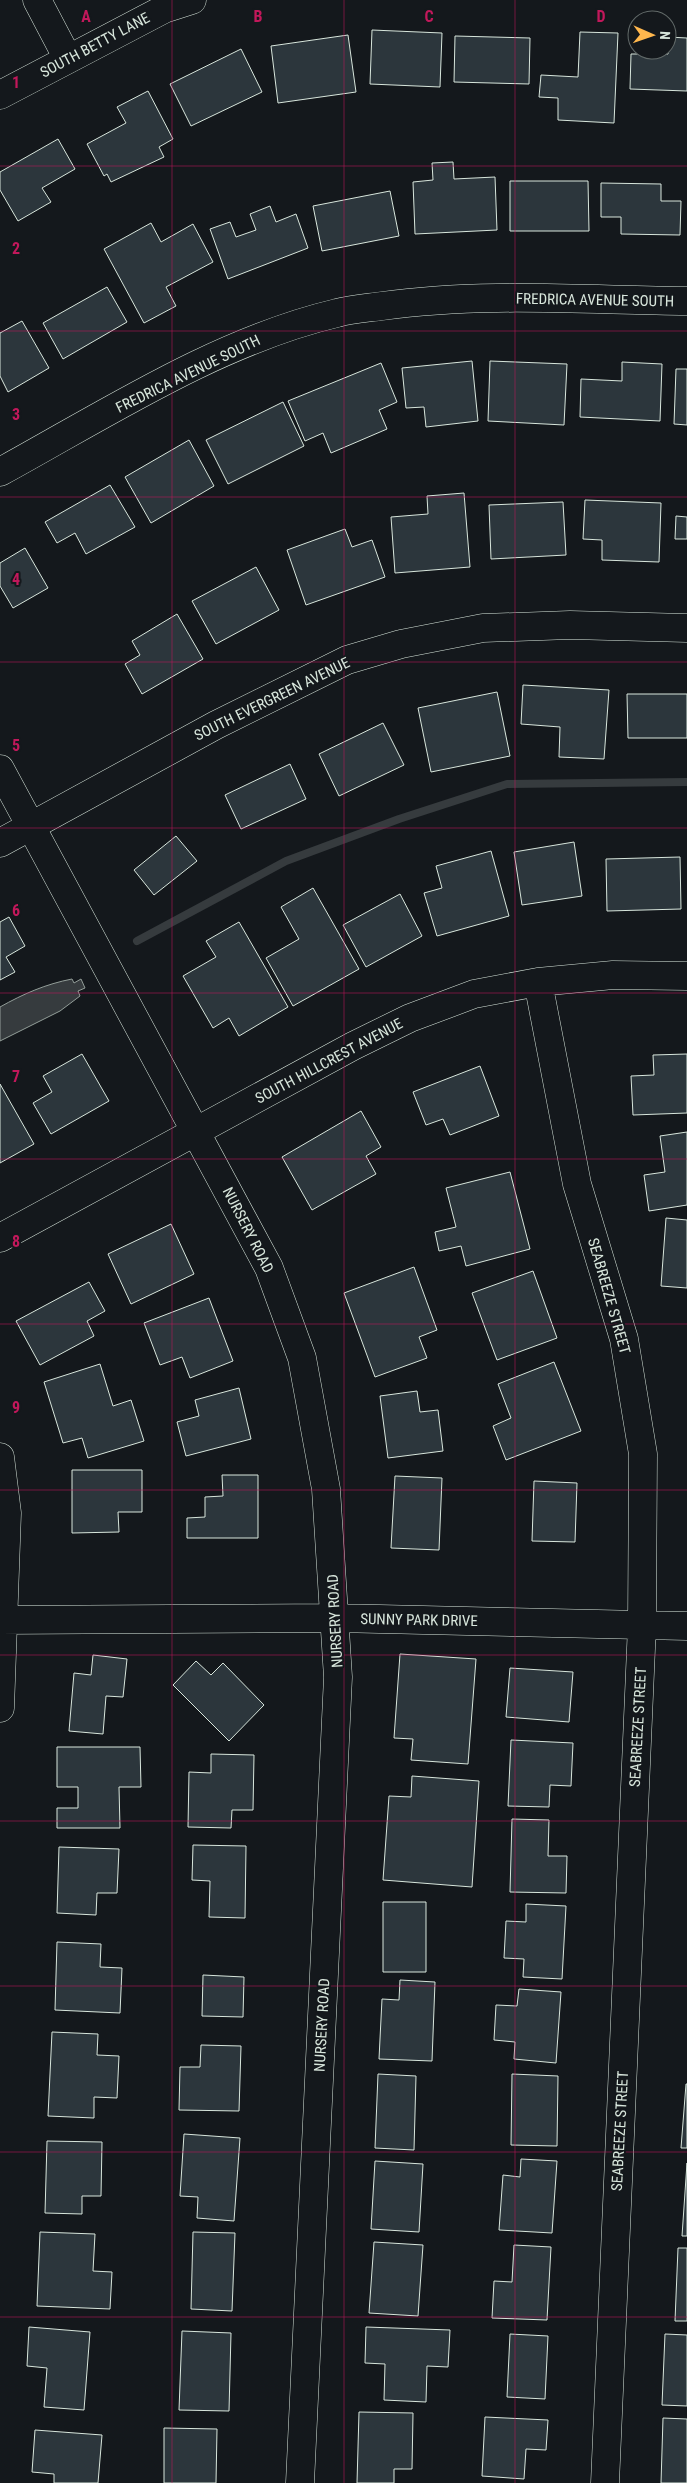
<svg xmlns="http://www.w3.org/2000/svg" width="687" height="2483" viewBox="0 0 687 2483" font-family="'Roboto Condensed',sans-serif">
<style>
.water{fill:#363b3e;stroke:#939e99}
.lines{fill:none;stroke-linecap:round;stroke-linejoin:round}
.stream{stroke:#363b3e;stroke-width:8}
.building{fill:#2c363c;stroke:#d8e6dc}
.minor-casing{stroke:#d8e6dc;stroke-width:29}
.minor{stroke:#14181c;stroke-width:28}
.grid{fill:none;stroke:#c2185b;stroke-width:1;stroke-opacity:0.55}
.labels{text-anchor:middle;stroke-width:4;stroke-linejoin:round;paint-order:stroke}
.street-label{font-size:15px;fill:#d8e6dc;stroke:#14181c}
.grid-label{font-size:16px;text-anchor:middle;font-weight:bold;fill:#c2185b;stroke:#14181c;stroke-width:4;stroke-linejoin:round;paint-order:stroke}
</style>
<rect width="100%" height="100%" fill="#14181c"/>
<path class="water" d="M72 979 74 983 81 979 85 988 78 991 80 996 60 1011 0 1041V1007C23 994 46 984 72 979Z"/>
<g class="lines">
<path class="stream" d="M137 941 286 861 399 819 507 784 687 782"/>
</g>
<path class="building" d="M372 30 442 33 440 87 370 84Z
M580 32 618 33 614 123 558 120V98L539 97 541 75 578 77Z
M348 35 356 92 278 103 271 46Z
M455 36 530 38 529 84 454 82Z
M668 37 687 38V91L630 89 631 54H668Z
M241 49 262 92 191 126 170 84Z
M148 91 173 139 159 147 164 157 111 182 107 174 104 176 87 144 126 123 117 107Z
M58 139 75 169 42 188 51 202 18 221 0 190V172Z
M453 162 454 179 495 177 497 230 415 234 413 182 433 180 432 163Z
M510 181H588L589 231H510Z
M601 183 661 184V201H681L680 235 621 234V217H601Z
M390 191 399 236 322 251 313 206Z
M270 206 276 222 296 214 308 248 228 279 210 229 230 222 236 237 256 230 250 214Z
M151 223 161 242 193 224 213 262 166 287 176 306 144 323 104 249Z
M107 287 127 322 63 359 43 323Z
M22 321 49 368 8 392 0 376V333Z
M472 361 478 421 426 427 424 407 406 408 402 368Z
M490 361 567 364 564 425 488 421Z
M622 362 662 364 660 421 580 417 581 379 622 381Z
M381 363 397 402 379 410 387 429 331 453 323 433 305 441 288 401Z
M676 369H687V425L674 424Z
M283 402 304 446 228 484 206 440Z
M189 440 214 486 151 523 125 477Z
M110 485 135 527 86 554 75 533 57 543 45 522Z
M464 493 470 567 395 573 391 517 428 514 427 496Z
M585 500 661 503 659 562 602 560V540L583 539Z
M563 502 566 555 491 559 489 505Z
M676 516 687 517V539H675Z
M345 529 352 547 372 540 385 577 306 605 287 550Z
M25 548 48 588 13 608 0 586V563Z
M256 567 279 610 216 644 192 601Z
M177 614 203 659 142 694 125 664 140 655 132 641Z
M523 685 609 690 604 759 559 757 560 727 521 724Z
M497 692 510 756 431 772 418 708Z
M627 694H687V738H628Z
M383 723 404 765 339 796 319 754Z
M290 764 306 799 241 829 225 795Z
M176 836 197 861 154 895 134 870Z
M574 842 582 896 522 905 514 852Z
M491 851 509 916 437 936 424 893 442 888 436 866Z
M680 857 681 909 607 911 606 859Z
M313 888 359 969 293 1006 266 958 299 939 281 907Z
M400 894 422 936 366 967 343 925Z
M9 917 25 946 6 957 15 972 0 980V922Z
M239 922 288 1007 239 1036 229 1018 213 1028 183 976 216 957 206 941Z
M82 1054 109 1101 51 1134 33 1103 52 1092 43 1076Z
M687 1054V1113L633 1115 631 1076 654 1075 653 1055Z
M480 1066 499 1116 450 1135 443 1119 426 1125 413 1092Z
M0 1084 34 1144 0 1163Z
M361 1111 381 1147 366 1156 376 1174 312 1210 282 1157Z
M687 1132V1205L649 1211 644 1175 665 1172 660 1136Z
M510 1172 530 1249 466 1266 461 1246 439 1251 435 1232 456 1227 446 1188Z
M666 1218 687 1220V1288L661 1286Z
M171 1224 194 1274 131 1304 108 1254Z
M414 1267 437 1330 419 1337 427 1358 375 1377 344 1293Z
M533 1271 557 1338 497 1360 472 1293Z
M89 1282 105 1311 87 1321 94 1336 40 1365 16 1321Z
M209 1298 233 1361 190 1378 182 1357 160 1365 144 1323Z
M554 1362 581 1431 506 1460 493 1426 511 1418 498 1384Z
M100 1364 113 1406 131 1400 144 1441 88 1458 82 1438 63 1443 44 1382Z
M239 1388 251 1439 186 1456 177 1422 199 1416 195 1400Z
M417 1391 420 1412 438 1410 443 1451 388 1458 380 1396Z
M72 1470H142V1512H118L119 1532 72 1533Z
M222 1475H258V1538H187V1518L205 1517V1497L223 1496Z
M395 1476 442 1478 439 1550 391 1548Z
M534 1481 577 1483 575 1542 532 1541Z
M400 1654 476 1659 468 1764 411 1760 413 1739 394 1738Z
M93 1655 127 1659 123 1697 106 1696 103 1734 69 1731 74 1673 91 1675Z
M196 1661 211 1675 223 1663 264 1705 229 1741 173 1685Z
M510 1668 573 1672 569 1722 506 1717Z
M511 1740 573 1743 571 1786 550 1785 549 1807 508 1806Z
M57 1747H140L141 1787H119L120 1828H57V1808H78V1787H57Z
M211 1754 254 1755 253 1810H232L231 1828 188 1827 189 1772 211 1773Z
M412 1776 479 1781 472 1887 383 1880 389 1796 411 1797Z
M512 1819 549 1820 548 1856H567L566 1893 510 1892Z
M193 1845 246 1846 245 1918 209 1917 210 1881 192 1880Z
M59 1847 119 1849 117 1893H97L96 1915 57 1913Z
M383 1902H426V1972H383Z
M526 1904 566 1906 562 1979 523 1977 524 1959 504 1958 506 1921 526 1922Z
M57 1942 101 1944 100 1967 122 1968 120 2013 55 2010Z
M203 1975 244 1977 243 2017 202 2016Z
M400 1980 435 1982 432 2061 379 2059 382 1999 399 2000Z
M519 1989 561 1992 556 2063 514 2059 515 2042 494 2040 496 2005 517 2006Z
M52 2032 98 2034 97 2055 119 2056 117 2098 94 2097V2118L48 2116Z
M201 2045 241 2046 239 2111 179 2110 180 2067H200Z
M378 2074 416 2076 414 2150 375 2148Z
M512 2074 558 2076 557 2146 511 2145Z
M686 2084H687V2148H681Z
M184 2134 240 2138 234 2221 197 2218 198 2197 180 2196Z
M47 2141 102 2142 101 2196H82V2214L45 2213Z
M521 2159 557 2161 552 2233 499 2230 503 2175 520 2177Z
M375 2161 423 2164 419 2232 371 2229Z
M687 2163V2236H682Z
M40 2232 95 2234 93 2271 112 2272 110 2309 37 2306Z
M193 2232 235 2233 232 2311 191 2309Z
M374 2242 423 2245 418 2316 369 2313Z
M514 2245 551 2247 547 2320 492 2318 494 2281 512 2282Z
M678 2248H687V2321H675Z
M29 2327 90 2332 84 2410 44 2407 47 2368 27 2366Z
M366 2327 450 2330 448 2367 427 2366 426 2402 384 2400 385 2364 365 2363Z
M182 2331 231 2333 229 2411 179 2410Z
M510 2334 548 2336 545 2399 507 2397Z
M665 2334 687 2335V2406L662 2405Z
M359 2412 413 2413 412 2469H394V2483H357Z
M485 2417 548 2420 546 2450 526 2449 524 2479 482 2476Z
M663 2418 687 2419V2483H661Z
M164 2428 217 2429 216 2483H164Z
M35 2430 102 2435 98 2483H54V2474L32 2472Z"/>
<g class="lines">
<defs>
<path id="minor" d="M37 0 68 59
M0 95 164 9 192 0
M0 472C106 414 218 341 337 313 351 309 367 308 382 306 483 292 585 300 687 301
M0 769 269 1268 302 1358 326 1489 338 1677 300 2483
M0 843 216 725 347 660 401 644 483 628 570 625 687 628
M538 982 577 1184 624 1339 643 1454 642 1625 605 2483
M0 1238 353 1046 410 1018 474 994 538 982 613 975 687 976
M0 1457 7 1513 0 1708
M0 1620 336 1618 687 1626"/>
</defs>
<use href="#minor" class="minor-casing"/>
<use href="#minor" class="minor"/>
</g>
<path class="grid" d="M172 0V2483M344 0V2483M515 0V2483M0 166H687M0 331H687M0 497H687M0 662H687M0 828H687M0 993H687M0 1159H687M0 1324H687M0 1490H687M0 1655H687M0 1821H687M0 1986H687M0 2152H687M0 2317H687"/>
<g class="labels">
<g class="street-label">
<text transform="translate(95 45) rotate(-28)" y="5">SOUTH BETTY LANE</text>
<text transform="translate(595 300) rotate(1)" y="5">FREDRICA AVENUE SOUTH</text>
<text transform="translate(188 374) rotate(-26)" y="5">FREDRICA AVENUE SOUTH</text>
<text transform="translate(272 699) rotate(-26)" y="5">SOUTH EVERGREEN AVENUE</text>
<text transform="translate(329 1061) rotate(-28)" y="5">SOUTH HILLCREST AVENUE</text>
<text transform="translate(248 1230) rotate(63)" y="5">NURSERY ROAD</text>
<text transform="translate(609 1296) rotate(74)" y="5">SEABREEZE STREET</text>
<text transform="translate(419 1620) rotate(1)" y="5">SUNNY PARK DRIVE</text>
<text transform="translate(335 1621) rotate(-93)" y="5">NURSERY ROAD</text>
<text transform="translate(638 1727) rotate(-87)" y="5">SEABREEZE STREET</text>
<text transform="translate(322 2025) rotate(-87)" y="5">NURSERY ROAD</text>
<text transform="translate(620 2131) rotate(-87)" y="5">SEABREEZE STREET</text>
</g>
</g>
<g class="grid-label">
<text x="86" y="22">A</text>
<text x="258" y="22">B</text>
<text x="429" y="22">C</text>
<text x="601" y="22">D</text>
<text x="16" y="88">1</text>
<text x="16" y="254">2</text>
<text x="16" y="420">3</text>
<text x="16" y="585">4</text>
<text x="16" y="751">5</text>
<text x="16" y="916">6</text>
<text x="16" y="1082">7</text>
<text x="16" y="1247">8</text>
<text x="16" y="1413">9</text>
</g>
<g transform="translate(652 35) rotate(92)"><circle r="24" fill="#14181c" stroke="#626a69"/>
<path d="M0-4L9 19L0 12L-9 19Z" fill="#ffb74d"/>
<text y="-8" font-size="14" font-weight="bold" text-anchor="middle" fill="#d8e6dc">N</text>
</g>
</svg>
